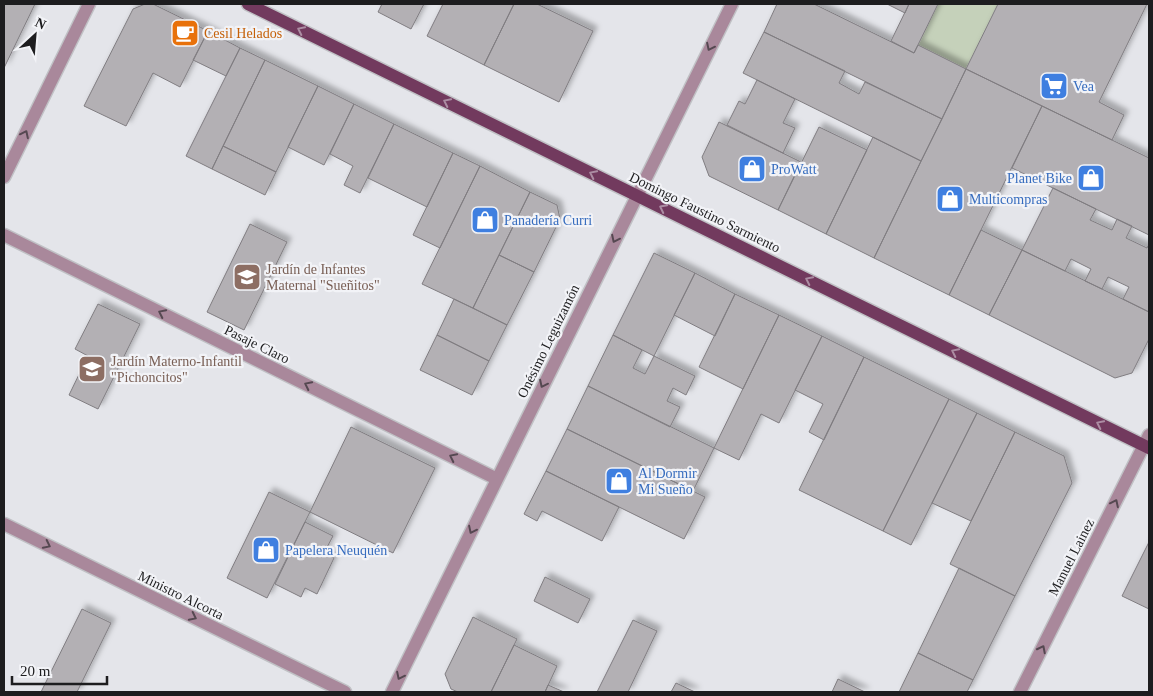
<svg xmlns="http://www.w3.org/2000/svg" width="1153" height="696" viewBox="0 0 1153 696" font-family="Georgia,serif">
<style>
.grass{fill:#c5d1ba}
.building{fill:#b3b0b4;stroke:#807d81;filter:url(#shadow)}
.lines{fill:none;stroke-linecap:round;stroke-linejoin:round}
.minor-casing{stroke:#c0c1c5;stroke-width:15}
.major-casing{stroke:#c0c1c5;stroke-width:15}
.minor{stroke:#a9889b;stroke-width:12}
.major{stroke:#723a5e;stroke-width:12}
.oneway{stroke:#ac8da3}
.oneway2{stroke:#554851}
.labels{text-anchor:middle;stroke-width:4.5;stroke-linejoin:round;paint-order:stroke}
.food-label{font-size:14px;fill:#c56008;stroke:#f2f3f7;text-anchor:start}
.shop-label{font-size:14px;fill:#366cbe;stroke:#f2f3f7;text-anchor:start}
.street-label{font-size:14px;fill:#1d1d1f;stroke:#f2f3f7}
.education-label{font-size:14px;fill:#785e54;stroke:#f2f3f7;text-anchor:start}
</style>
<defs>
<filter id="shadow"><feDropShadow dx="4.5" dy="-4.5" stdDeviation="2.5" flood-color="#0004"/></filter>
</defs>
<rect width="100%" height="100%" fill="#e4e5ea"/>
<path class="grass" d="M938 4H998L966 69 918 45Z"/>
<path class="building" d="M4 4H35L4 68Z
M145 4H153L208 31 180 87 153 73 126 126 84 106 133 9Z
M382 4H424L411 29 378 12Z
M443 4H514L484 65 427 36Z
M514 4H537L593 31 559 102 484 65Z
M777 4H814L914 53 918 45 966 69 942 119 764 32Z
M887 4H909L905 13Z
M909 4H938L914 53 891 41Z
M998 4H1147L1099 102 1124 115 1112 140 966 69Z
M208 31 240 48 226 76 193 60Z
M764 32 845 71 839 83 859 94 865 82 942 119 921 161 743 73Z
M240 48 265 60 212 169 186 156Z
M265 60 318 86 276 172 223 146Z
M966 69 1042 106 949 295 874 258Z
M757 80 795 99 783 123 795 128 783 153 727 125 739 101 745 104Z
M318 86 354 104 324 165 288 147Z
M354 104 394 124 360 193 344 185 353 166 330 154Z
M1042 106 1149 158V235L1012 168Z
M719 122 801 162 778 210 709 176 702 157Z
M394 124 453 153 427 207 368 178Z
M819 127 867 150 826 234 778 210Z
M873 137 921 161 874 258 826 234Z
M223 146 276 172 265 195 212 169Z
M453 153 480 166 440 248 413 235Z
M480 166 530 192 473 308 422 284Z
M1053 188 1096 209 1090 220 1112 230 1117 219 1132 226 1126 238 1147 248 1149 244V312L1123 299 1129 287 1108 277 1102 289 1085 281 1091 269 1071 259 1065 271 1022 250Z
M530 192 557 205 560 219 534 272 499 255Z
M250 224 287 242 244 330 207 312Z
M981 230 1022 250 989 315 949 295Z
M1022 250 1149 312V339L1132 373 1115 378 989 315Z
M654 253 695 273 654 356 613 335Z
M499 255 534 272 507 325 473 308Z
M695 273 735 294 715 336 674 315Z
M735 294 779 315 743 389 699 367Z
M454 299 507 325 489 361 437 335Z
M98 304 140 324 98 409 69 395 88 356 75 349Z
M779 315 822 336 779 423 761 414 739 460 714 448Z
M437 335 489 361 472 395 420 370Z
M613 335 642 350 633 368 645 374 654 356 695 376 686 395 673 388 667 401 680 407 670 427 588 386Z
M822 336 864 357 824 440 809 432 823 404 795 390Z
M864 357 949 399 883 531 799 490Z
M588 386 714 448 693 491 567 429Z
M949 399 977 413 911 545 883 531Z
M977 413 1015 432 971 521 932 503Z
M351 427 435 468 393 553 310 512Z
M567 429 705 497 684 539 546 471Z
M1015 432 1064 456 1072 483 1015 596 950 564Z
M546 471 619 507 602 541 542 511 537 521 524 514Z
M269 492 310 512 267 598 227 578Z
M305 522 333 536 324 553 334 558 317 594 305 588 301 597 275 584Z
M1149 542V609L1122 596Z
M959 568 1015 596 973 680 918 653Z
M545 577 590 599 578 623 534 601Z
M82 609 111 623 77 692H41Z
M473 617 517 639 491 692H458L451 689 445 674Z
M633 620 657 631 628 692H597Z
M514 645 557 666 545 692H491Z
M918 653 973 680 967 692H899Z
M838 679 865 692H832Z
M676 683 695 692H671Z
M548 685 564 692H545Z"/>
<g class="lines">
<defs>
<path id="minor" d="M4 177 89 4
M4 235 497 479
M4 524 345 692
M392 692 732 4
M1020 692 1149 435"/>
<path id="major" d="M248 4 1149 448"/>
</defs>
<use href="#minor" class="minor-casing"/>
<use href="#major" class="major-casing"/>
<use href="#minor" class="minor"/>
<use href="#major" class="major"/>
</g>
<defs><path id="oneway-chevron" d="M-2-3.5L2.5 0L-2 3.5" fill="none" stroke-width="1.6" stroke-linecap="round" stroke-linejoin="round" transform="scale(1.25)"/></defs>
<g class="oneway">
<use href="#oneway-chevron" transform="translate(301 30) rotate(-154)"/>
<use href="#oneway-chevron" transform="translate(447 102) rotate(-154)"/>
<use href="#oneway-chevron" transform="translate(593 174) rotate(-154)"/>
<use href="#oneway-chevron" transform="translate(663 208) rotate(-153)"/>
<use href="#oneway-chevron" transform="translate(809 280) rotate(-154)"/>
<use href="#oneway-chevron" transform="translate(955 352) rotate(-154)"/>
<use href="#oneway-chevron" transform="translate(1100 424) rotate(-154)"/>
</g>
<g class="oneway2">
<use href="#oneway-chevron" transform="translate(710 47) rotate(116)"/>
<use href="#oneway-chevron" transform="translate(25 134) rotate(-64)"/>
<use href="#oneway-chevron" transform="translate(615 239) rotate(116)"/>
<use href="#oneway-chevron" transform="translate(162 313) rotate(-154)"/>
<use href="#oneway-chevron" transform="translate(543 384) rotate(116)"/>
<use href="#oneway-chevron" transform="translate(308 385) rotate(-154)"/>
<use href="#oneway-chevron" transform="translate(453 457) rotate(-154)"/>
<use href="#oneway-chevron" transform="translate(1115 503) rotate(-64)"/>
<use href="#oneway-chevron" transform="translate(472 530) rotate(116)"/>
<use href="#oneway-chevron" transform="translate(47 545) rotate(26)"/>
<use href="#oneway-chevron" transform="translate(193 617) rotate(26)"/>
<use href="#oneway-chevron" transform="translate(1042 649) rotate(-63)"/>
<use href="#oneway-chevron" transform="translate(400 676) rotate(116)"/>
</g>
<defs>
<symbol id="cafe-square" viewBox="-11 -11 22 22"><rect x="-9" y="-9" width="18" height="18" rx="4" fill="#e8710a" stroke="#f2f3f7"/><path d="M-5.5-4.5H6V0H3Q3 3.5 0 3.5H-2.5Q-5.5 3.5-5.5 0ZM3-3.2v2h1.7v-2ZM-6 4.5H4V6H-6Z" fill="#fff"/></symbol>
<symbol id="supermarket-square" viewBox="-11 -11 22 22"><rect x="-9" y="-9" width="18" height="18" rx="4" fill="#3f7fe0" stroke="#f2f3f7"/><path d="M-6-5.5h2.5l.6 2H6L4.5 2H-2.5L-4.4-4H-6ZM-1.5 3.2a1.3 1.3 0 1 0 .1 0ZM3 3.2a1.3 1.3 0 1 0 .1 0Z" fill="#fff"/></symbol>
<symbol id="shop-square" viewBox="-11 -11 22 22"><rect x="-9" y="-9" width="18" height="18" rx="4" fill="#3f7fe0" stroke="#f2f3f7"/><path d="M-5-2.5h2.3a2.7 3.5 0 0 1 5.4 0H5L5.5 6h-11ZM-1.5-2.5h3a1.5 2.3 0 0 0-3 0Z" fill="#fff"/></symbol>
<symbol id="school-square" viewBox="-11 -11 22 22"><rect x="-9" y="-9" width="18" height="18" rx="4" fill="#8d6e63" stroke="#f2f3f7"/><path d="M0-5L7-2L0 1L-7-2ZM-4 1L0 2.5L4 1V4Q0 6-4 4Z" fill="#fff"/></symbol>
</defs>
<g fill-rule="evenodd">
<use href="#cafe-square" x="169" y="17" width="32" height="32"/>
<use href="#supermarket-square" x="1038" y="70" width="32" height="32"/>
<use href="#shop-square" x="736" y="153" width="32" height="32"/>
<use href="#shop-square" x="1075" y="162" width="32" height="32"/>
<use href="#shop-square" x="934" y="183" width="32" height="32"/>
<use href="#shop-square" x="469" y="204" width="32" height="32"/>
<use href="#school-square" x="231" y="261" width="32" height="32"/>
<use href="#school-square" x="76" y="353" width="32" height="32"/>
<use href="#shop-square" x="603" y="465" width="32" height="32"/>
<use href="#shop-square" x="250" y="534" width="32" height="32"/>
</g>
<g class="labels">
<g class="food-label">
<text x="204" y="38">Cesil Helados</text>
</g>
<g class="shop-label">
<text x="1073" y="91">Vea</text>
<text x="771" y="174">ProWatt</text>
<text x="1072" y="183" text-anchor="end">Planet Bike</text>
<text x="969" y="204">Multicompras</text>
<text x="504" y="225">Panadería Curri</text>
<text x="638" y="478">Al Dormir<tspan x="638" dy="16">Mi Sueño</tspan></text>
<text x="285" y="555">Papelera Neuquén</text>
</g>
<g class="street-label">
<text transform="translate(705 212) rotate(26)" y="5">Domingo Faustino Sarmiento</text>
<text transform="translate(548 341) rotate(-64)" y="5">Onésimo Leguizamón</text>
<text transform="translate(257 344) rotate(26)" y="5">Pasaje Claro</text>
<text transform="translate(1071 557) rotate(-63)" y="5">Manuel Lainez</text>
<text transform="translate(181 595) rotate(26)" y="5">Ministro Alcorta</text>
</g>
<g class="education-label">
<text x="266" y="274">Jardín de Infantes<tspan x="266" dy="16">Maternal "Sueñitos"</tspan></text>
<text x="111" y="366">Jardín Materno-Infantil<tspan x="111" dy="16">"Pichoncitos"</tspan></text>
</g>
</g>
<rect width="1153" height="696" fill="none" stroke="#1d1d1f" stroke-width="10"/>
<g transform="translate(35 35) rotate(26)" stroke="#f2f3f7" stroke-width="4" paint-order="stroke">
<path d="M0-4L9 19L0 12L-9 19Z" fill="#1d1d1f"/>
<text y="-8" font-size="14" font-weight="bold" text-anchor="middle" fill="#1d1d1f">N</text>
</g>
<path d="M12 676v8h95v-8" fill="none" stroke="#1d1d1f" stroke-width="2.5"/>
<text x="20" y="676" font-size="15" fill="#1d1d1f" stroke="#f2f3f7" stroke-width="4" paint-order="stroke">20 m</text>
</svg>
